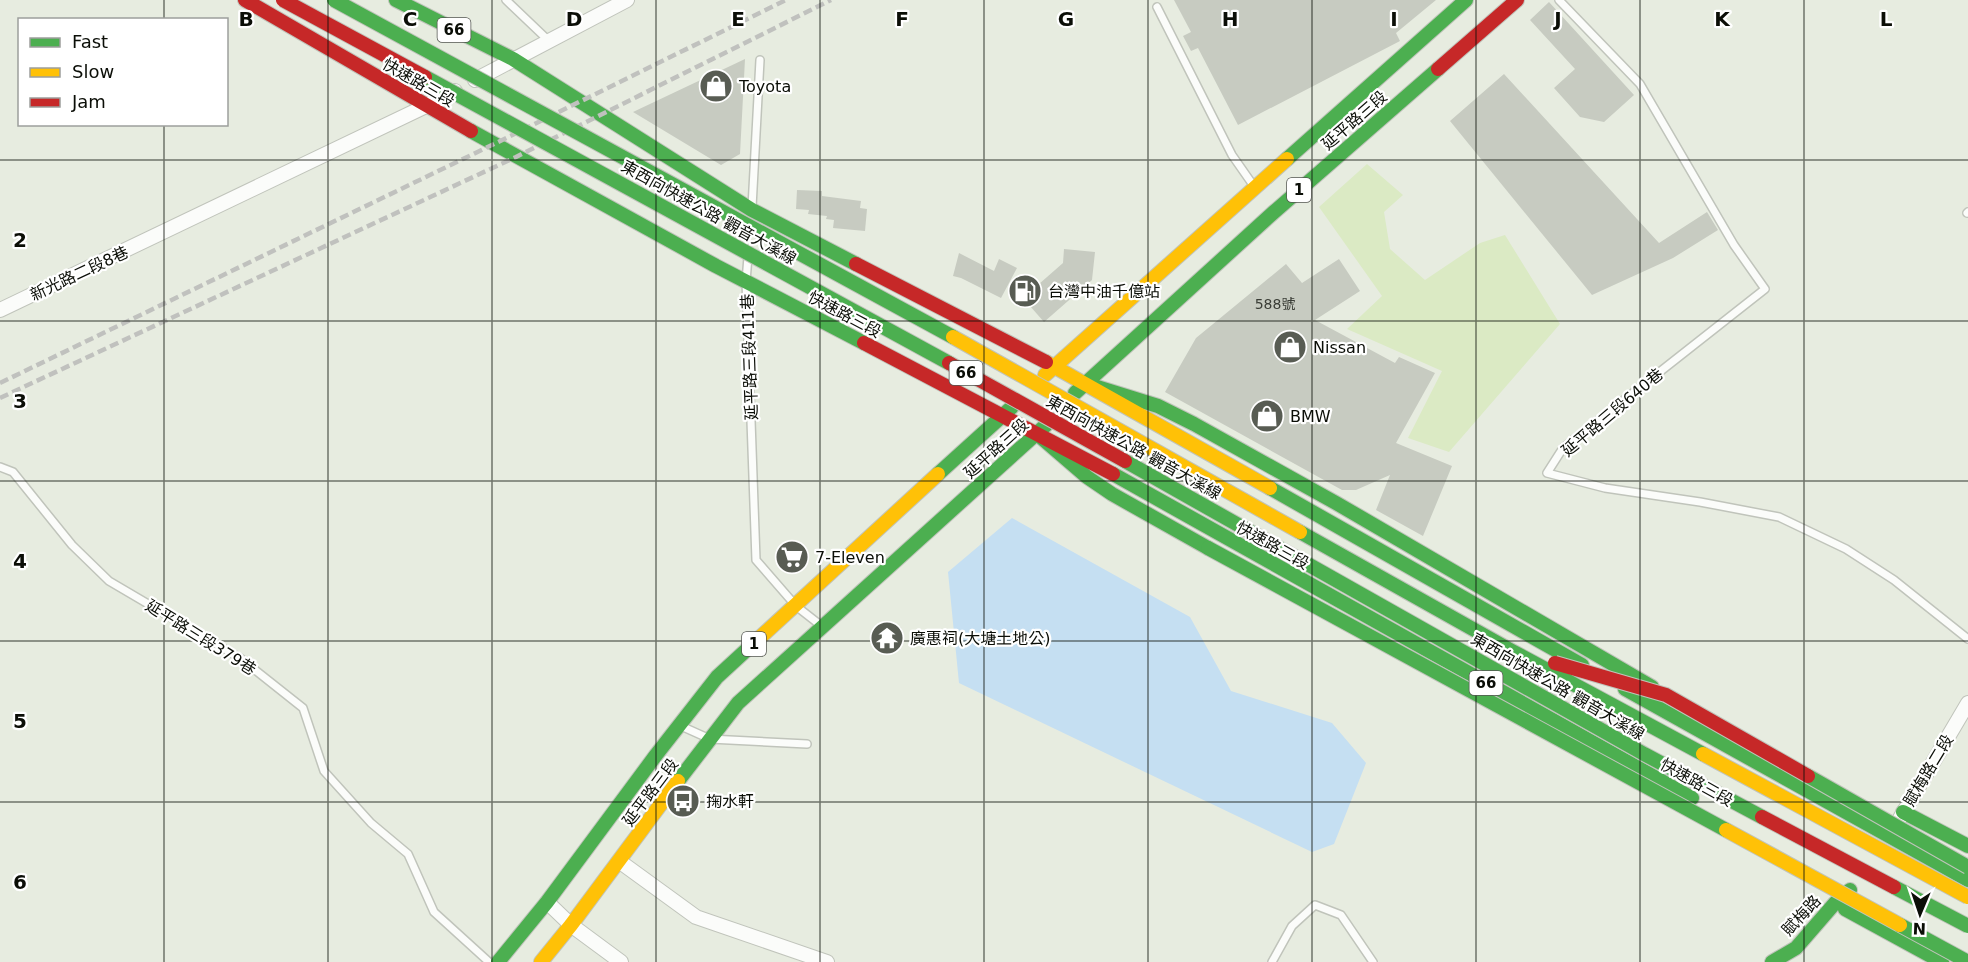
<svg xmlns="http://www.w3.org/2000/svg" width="1968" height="962" viewBox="0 0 1968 962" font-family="'DejaVu Sans','Noto Sans TC',sans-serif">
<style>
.green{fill:#dbeac4}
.water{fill:#c5dff2}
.building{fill:#c7cbc1}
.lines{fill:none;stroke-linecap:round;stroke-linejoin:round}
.lane-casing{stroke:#c0c4bb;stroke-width:10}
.street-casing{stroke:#c0c4bb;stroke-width:16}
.fast-casing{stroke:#c0c4bb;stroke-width:16}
.slow-casing{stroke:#c0c4bb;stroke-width:16}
.jam-casing{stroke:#c0c4bb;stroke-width:16}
.lane{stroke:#fbfcfa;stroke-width:7}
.street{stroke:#fbfcfa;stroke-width:14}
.fast{stroke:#4caf50;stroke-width:14}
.slow{stroke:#ffc107;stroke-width:14}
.jam{stroke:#c62828;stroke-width:14}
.rail{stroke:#c0c1be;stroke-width:4.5;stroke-dasharray:9 4.5;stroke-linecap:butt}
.fast-bridge-casing{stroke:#c0c4bb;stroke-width:16;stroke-linecap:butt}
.slow-bridge-casing{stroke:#c0c4bb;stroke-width:16;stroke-linecap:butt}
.jam-bridge-casing{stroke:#c0c4bb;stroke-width:16;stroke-linecap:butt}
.fast-bridge{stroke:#4caf50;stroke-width:14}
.slow-bridge{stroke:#ffc107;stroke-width:14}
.jam-bridge{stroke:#c62828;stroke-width:14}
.grid{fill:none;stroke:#0b0e07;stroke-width:1.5;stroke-opacity:0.55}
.labels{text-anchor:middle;stroke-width:4.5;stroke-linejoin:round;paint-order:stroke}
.number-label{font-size:14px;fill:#3a3d36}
.shield{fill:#fff;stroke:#545651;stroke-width:1.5}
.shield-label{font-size:15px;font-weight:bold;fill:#0b0e07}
.street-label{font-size:16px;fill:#0b0e07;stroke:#fff}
.poi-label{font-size:16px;fill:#0b0e07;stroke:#fff;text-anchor:start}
.grid-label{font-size:20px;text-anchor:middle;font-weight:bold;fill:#0b0e07;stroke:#fff;stroke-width:4.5;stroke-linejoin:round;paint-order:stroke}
</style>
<rect width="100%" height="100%" fill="#e7ece0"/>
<path class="green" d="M1367 164 1403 195 1384 212 1390 249 1425 280 1480 243 1505 235 1560 324 1449 452 1408 438 1442 371 1347 329 1382 296 1319 207Z"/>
<path class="water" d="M1012 518 1190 617 1231 691 1332 723 1366 763 1334 844 1312 852 959 683 948 572Z"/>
<path class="building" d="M1174 0H1436L1396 33 1400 41 1238 125 1198 48 1191 51 1183 36 1191 32Z
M1549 2 1634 95 1604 122 1580 117 1554 88 1575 69 1530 20Z
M745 59 740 154 721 165 633 112Z
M1504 74 1659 243 1707 212 1718 230 1673 258 1592 295 1450 121Z
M797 190 822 191V196L861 201 860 208 867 209 865 231 833 228 834 220 826 219 827 216 808 214 809 210 796 209Z
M1064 249 1095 252 1092 280 1044 322 1023 298 1063 263Z
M959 253 994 271 999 259 1017 268 1001 298 961 278 953 276Z
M1339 259 1360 291 1315 320 1395 363 1399 357 1435 373 1396 443 1452 466 1423 536 1376 510 1390 475 1356 490H1342L1165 392 1196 338 1286 264 1302 283Z
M901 627 903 644 874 648 872 632Z"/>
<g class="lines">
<defs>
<path id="lane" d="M506 0 549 41
M1559 0 1640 84 1734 245 1765 289 1563 448 1547 473 1605 488 1700 502 1779 517 1846 549 1894 580 1968 639
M1157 7 1232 155 1253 185
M752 207 760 60
M1967 213 1968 212
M748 257 746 281 756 560 796 606 819 624
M0 467 13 472 72 545 109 581 240 658 303 708 324 771 371 823 408 854 434 912 489 962
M681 726 710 739 807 744
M1272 962 1292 926 1315 905 1341 915 1373 962"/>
<path id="street" d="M475 80 627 0
M0 310 426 106 455 91
M1899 820 1968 703
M619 861 696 917 827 962
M547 902 571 925 621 962"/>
<path id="fast" d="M396 0 513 59 752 210 856 264
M471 131 716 266 864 343
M1287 159 1466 0
M1084 383 1158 406 1194 424 1336 503 1652 687
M1075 393 1274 212 1438 69
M1037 434 1087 477 1112 494 1208 548
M938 474 1012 407
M1113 474 1692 798
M1270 488 1582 665
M1625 689 1968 880
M678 781 738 703 1046 425
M1903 812 1968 846
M1845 909 1942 962
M498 962 547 902 656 755 717 677 754 643
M1772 962 1796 948 1835 903 1850 890"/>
<path id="slow" d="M1046 362 1270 488
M1045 375 1287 159
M754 643 938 474
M541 962 571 925 678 781"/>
<path id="jam" d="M245 0 471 131
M1438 69 1517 0
M856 264 1046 362
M864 343 1113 474"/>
</defs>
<use href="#lane" class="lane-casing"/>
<use href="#street" class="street-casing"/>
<use href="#fast" class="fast-casing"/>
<use href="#slow" class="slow-casing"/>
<use href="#jam" class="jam-casing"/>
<use href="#lane" class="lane"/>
<use href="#street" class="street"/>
<use href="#fast" class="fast"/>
<use href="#slow" class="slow"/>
<use href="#jam" class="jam"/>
<path class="rail" d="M0 383 494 144 786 0
M0 398 516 157 831 0"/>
<defs>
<path id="fast-bridge" d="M334 0 953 337
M425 77 949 363
M1125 461 1644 754 1762 817
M1300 532 1512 651 1703 754
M1208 548 1726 830
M1808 776 1968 867
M1894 887 1968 926
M1900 925 1968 962"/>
<path id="slow-bridge" d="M953 337 1300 532
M1703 754 1968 897
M1726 830 1900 925"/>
<path id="jam-bridge" d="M283 0 425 77
M949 363 1125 461
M1555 663 1666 695 1808 776
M1762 817 1894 887"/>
</defs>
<use href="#fast-bridge" class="fast-bridge-casing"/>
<use href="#slow-bridge" class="slow-bridge-casing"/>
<use href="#jam-bridge" class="jam-bridge-casing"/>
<use href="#fast-bridge" class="fast-bridge"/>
<use href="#slow-bridge" class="slow-bridge"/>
<use href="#jam-bridge" class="jam-bridge"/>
</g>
<path class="grid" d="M164 0V20M328 0V962M492 0V962M656 0V962M820 0V962M984 0V962M1148 0V962M1312 0V962M1476 0V962M1640 0V962M1804 0V962M164 124V962M0 160H1968M0 321H1968M0 481H1968M0 641H1968M0 802H1968"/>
<defs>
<symbol id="shop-disc" viewBox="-11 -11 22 22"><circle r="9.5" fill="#585c53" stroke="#fff"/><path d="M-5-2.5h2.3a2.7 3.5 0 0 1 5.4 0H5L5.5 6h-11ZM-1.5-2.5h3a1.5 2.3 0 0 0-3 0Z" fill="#fff"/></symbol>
<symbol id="fuel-disc" viewBox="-11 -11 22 22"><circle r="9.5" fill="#585c53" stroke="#fff"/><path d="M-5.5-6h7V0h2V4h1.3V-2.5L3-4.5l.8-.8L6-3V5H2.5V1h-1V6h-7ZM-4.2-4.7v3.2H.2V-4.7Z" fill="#fff"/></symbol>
<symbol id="supermarket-disc" viewBox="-11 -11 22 22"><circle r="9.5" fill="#585c53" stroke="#fff"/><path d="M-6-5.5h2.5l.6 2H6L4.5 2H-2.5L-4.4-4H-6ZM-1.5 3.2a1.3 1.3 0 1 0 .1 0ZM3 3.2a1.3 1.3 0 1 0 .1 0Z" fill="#fff"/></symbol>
<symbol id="temple-disc" viewBox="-11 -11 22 22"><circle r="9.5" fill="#585c53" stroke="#fff"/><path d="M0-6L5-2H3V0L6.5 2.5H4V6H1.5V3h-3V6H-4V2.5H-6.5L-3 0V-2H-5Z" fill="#fff"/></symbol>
<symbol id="bus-disc" viewBox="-11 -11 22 22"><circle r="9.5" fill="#585c53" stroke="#fff"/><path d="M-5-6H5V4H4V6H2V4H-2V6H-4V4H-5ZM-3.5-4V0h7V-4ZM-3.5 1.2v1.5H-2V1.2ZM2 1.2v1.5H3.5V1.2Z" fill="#fff"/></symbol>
</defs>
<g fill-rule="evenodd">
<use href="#shop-disc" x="697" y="67" width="38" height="38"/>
<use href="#fuel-disc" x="1006" y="272" width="38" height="38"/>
<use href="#shop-disc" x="1271" y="328" width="38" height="38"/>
<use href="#shop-disc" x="1248" y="397" width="38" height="38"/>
<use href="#supermarket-disc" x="773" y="538" width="38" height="38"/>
<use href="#temple-disc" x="868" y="619" width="38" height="38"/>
<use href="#bus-disc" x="664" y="782" width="38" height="38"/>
</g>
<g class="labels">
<g class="number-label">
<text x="1275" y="309">588號</text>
</g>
<g class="shield">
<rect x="437.5" y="18" width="33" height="24" rx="4.5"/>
<rect x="1287" y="178" width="24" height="24" rx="4.5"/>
<rect x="949.5" y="361" width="33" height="24" rx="4.5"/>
<rect x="742" y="632" width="24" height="24" rx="4.5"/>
<rect x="1469.5" y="671" width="33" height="24" rx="4.5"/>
</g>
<g class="shield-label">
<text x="454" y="35">66</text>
<text x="1299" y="195">1</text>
<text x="966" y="378">66</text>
<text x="754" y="649">1</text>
<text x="1486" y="688">66</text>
</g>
<g class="street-label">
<text transform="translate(419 82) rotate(30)" y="6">快速路三段</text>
<text transform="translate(1354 120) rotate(-41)" y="6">延平路三段</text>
<text transform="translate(709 212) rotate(29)" y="6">東西向快速公路 觀音大溪線</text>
<text transform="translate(79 273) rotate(-25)" y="6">新光路二段8巷</text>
<text transform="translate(845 314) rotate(28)" y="6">快速路三段</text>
<text transform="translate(749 357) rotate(-92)" y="6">延平路三段411巷</text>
<text transform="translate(1612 412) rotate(-40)" y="6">延平路三段640巷</text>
<text transform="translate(1134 447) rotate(29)" y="6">東西向快速公路 觀音大溪線</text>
<text transform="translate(996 448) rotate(-42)" y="6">延平路三段</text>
<text transform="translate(1273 545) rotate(29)" y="6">快速路三段</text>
<text transform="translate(201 637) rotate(32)" y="6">延平路三段379巷</text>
<text transform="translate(1558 686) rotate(30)" y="6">東西向快速公路 觀音大溪線</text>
<text transform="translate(1928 770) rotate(-59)" y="6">賦梅路二段</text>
<text transform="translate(1697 782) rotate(29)" y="6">快速路三段</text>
<text transform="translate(650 792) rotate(-53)" y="6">延平路三段</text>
<text transform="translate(1801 915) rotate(-47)" y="6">賦梅路</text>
</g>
<g class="poi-label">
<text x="739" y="92">Toyota</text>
<text x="1048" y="297">台灣中油千億站</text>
<text x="1313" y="353">Nissan</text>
<text x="1290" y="422">BMW</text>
<text x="815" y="563">7-Eleven</text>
<text x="910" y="644">廣惠祠(大塘土地公)</text>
<text x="706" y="807">掬水軒</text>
</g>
</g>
<g class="grid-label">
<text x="246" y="26">B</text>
<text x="410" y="26">C</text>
<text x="574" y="26">D</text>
<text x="738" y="26">E</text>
<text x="902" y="26">F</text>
<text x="1066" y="26">G</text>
<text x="1230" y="26">H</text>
<text x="1394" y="26">I</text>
<text x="1558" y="26">J</text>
<text x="1722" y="26">K</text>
<text x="1886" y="26">L</text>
<text x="20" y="247">2</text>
<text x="20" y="408">3</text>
<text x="20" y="568">4</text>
<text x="20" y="728">5</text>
<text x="20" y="889">6</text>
</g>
<rect x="18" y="18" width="210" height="108" fill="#ffffff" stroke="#9d9f9c" stroke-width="1.5"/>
<rect x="30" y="38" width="30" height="9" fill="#4caf50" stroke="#9d9f9c" stroke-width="1.5"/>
<text x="72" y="48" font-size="18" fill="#0b0e07">Fast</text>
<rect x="30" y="68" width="30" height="9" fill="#ffc107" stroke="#9d9f9c" stroke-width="1.5"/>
<text x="72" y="78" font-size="18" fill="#0b0e07">Slow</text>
<rect x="30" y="98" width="30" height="9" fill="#c62828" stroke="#9d9f9c" stroke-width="1.5"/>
<text x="72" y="108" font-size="18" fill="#0b0e07">Jam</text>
<g transform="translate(1920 914) rotate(182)" stroke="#ffffff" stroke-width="4.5" paint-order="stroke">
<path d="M0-4.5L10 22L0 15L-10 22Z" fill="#0b0e07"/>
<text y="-9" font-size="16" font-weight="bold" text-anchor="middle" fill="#0b0e07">N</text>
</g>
</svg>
